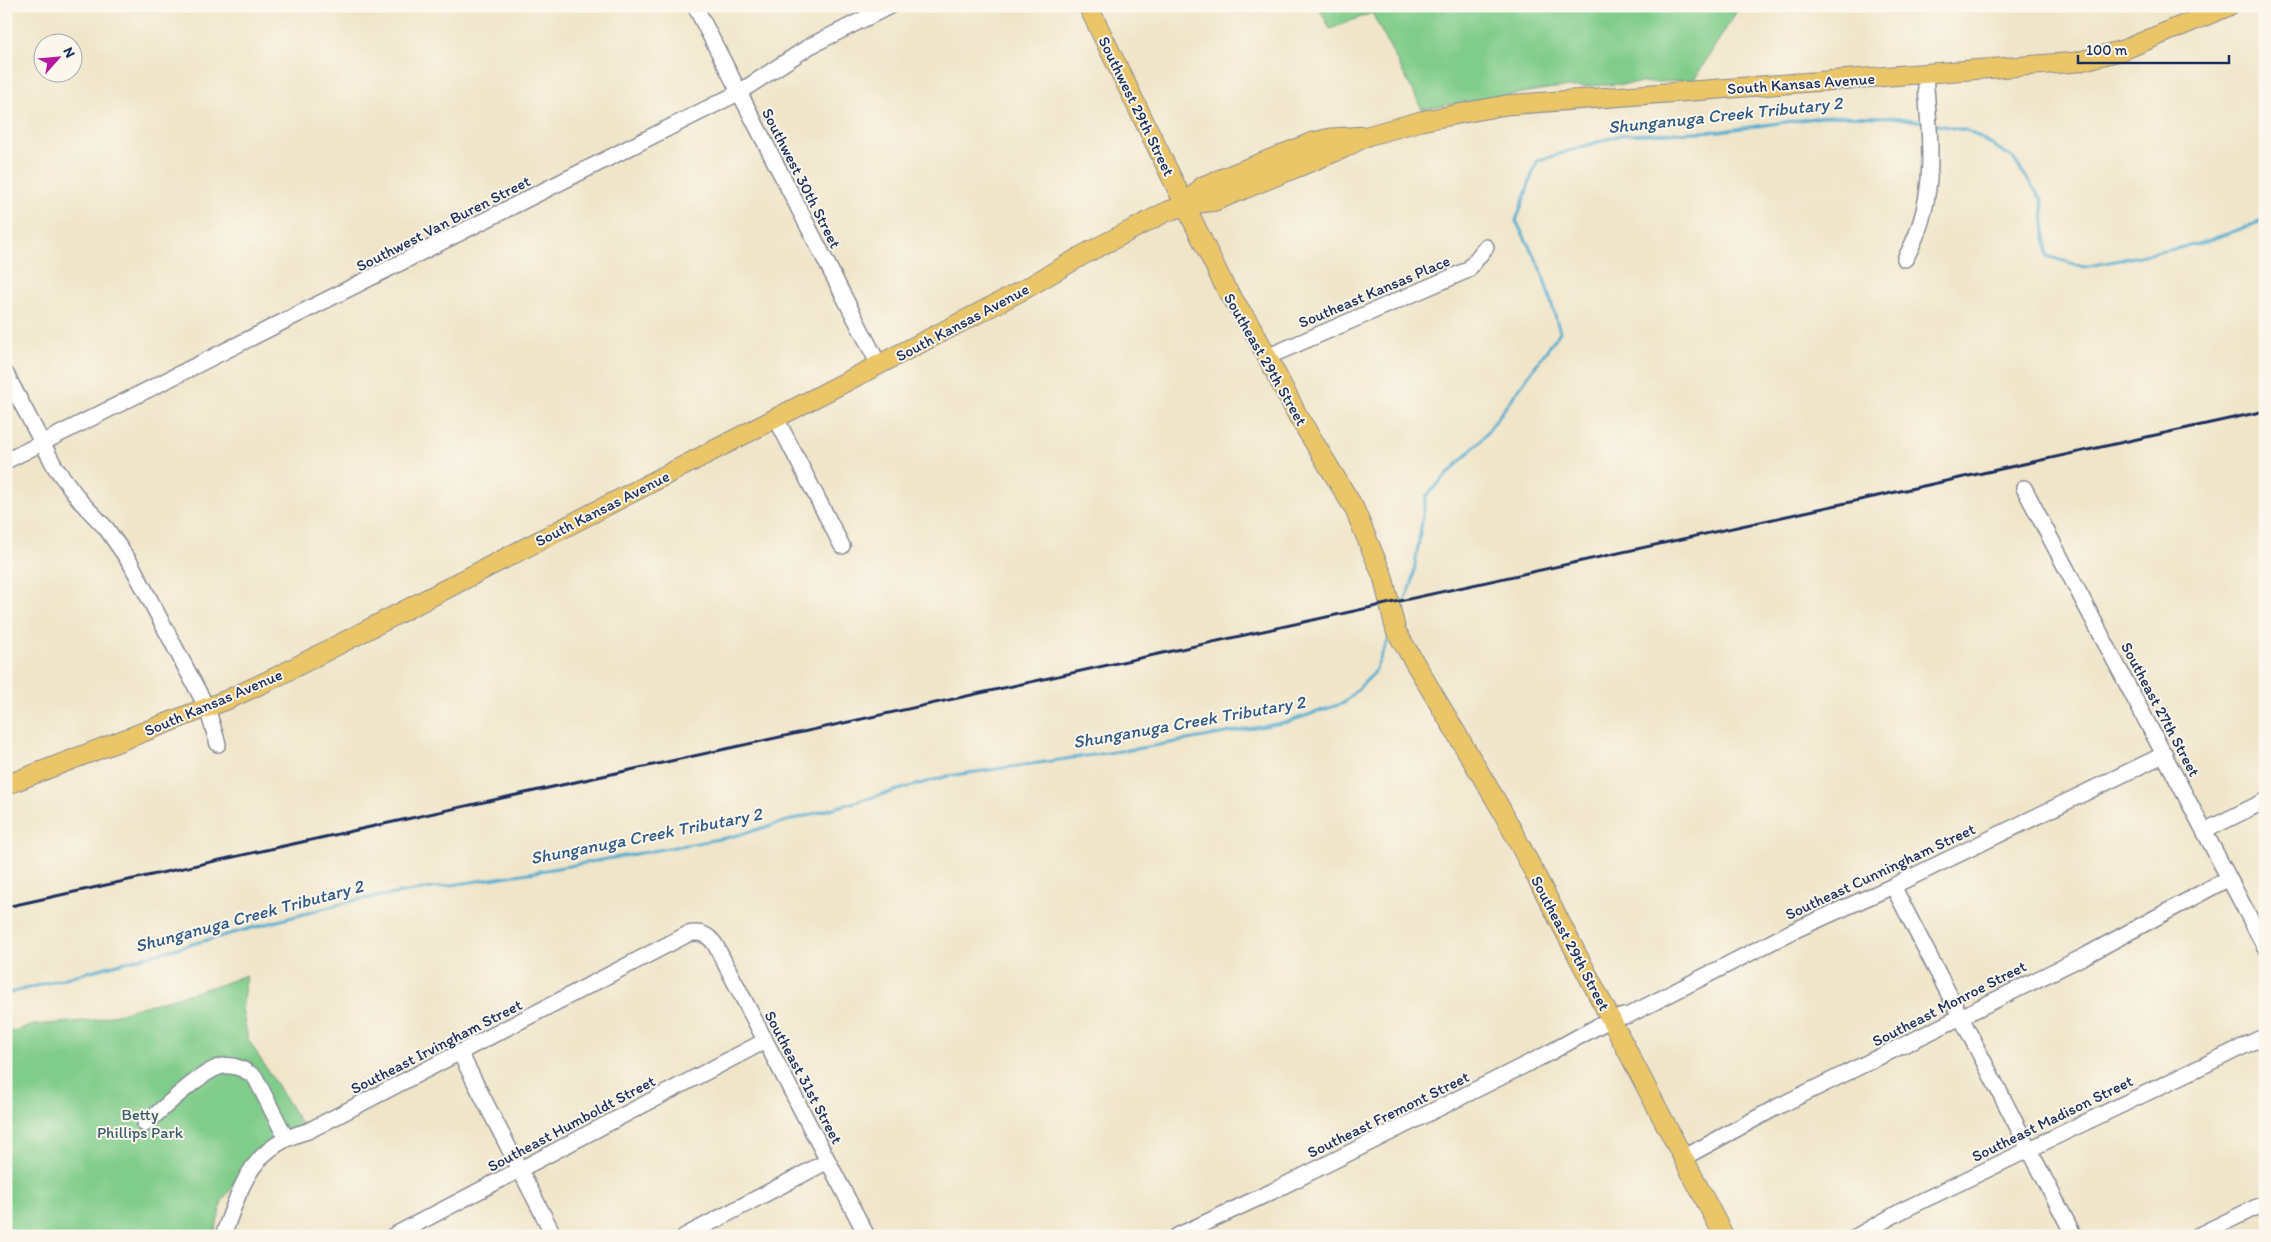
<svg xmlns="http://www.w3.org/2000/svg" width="2271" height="1242" viewBox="0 0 2271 1242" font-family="Itim,sans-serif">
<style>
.green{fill:#80cc8a;stroke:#4e7e74}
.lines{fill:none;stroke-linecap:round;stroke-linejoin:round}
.stream{stroke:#51abcf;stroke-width:3}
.minor-casing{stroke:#868a94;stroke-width:18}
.major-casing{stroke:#868a94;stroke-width:21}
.minor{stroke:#fff;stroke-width:15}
.major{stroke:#ebc669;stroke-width:19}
.rail{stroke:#1b2f5e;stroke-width:3}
.labels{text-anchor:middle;stroke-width:4;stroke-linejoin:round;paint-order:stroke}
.street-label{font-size:16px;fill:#1b2f5e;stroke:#fbf7ec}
.park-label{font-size:16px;fill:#395e6b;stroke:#fbf7ec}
.water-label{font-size:18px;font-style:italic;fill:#2e5a86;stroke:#fbf7ec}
</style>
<rect width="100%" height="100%" fill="#fbf7ec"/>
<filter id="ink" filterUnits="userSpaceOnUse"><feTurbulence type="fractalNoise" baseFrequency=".02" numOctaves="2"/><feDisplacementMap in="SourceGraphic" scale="10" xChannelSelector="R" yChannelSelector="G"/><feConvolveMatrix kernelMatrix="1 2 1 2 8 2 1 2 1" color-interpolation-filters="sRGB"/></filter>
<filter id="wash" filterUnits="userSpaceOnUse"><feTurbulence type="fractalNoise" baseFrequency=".0096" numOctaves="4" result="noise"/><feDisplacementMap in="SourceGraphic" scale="20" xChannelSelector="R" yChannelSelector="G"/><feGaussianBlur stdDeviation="1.12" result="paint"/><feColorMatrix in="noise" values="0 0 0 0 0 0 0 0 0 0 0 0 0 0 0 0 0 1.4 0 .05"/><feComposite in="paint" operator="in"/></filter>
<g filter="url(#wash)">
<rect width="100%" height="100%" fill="#f0e5c9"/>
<path class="green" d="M1318 6H1740L1694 80 1554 88 1422 109 1372 13 1330 29Z
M246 975 242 1009 248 1039 301 1124 261 1149 222 1201 214 1236H6V1033L34 1025 95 1020 219 985Z"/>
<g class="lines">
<path class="stream" d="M1933 124 1969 131 2012 157 2042 200 2047 256 2084 267 2199 244 2265 220
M1400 612 1412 584 1426 496 1483 438 1560 332 1541 269 1516 221 1537 161 1620 135 1721 131 1829 116 1892 117 1924 122
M6 994 356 900 535 872 730 837 948 776 1148 747 1287 722 1344 703 1374 673 1391 634"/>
</g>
</g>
<g filter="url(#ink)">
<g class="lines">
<defs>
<path id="minor" d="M695 6 879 365
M1905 259C1939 199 1930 141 1925 75
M1267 357 1468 270 1486 247
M6 374 55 467 81 502 106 528 131 564 207 708 218 744
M776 418 842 546
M6 461 738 93 810 46 890 6
M2024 488 2265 947
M2204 831 2265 801
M1893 886 2074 1236
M460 1053 554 1236
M145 1124C162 1110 203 1069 223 1066 235 1064 245 1070 255 1077L286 1138
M1683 1158 1777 1107 2083 957 2229 878
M223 1236C241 1186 251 1146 308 1131L688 934C701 931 709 935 716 946L867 1236
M393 1236 765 1041
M685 1236 828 1161
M1177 1236 1271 1192 1549 1053 1611 1019 1629 1015 1793 931 1893 886 2165 754
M1857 1236 1905 1209 2265 1036
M2197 1236 2265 1203"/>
<path id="major" d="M1088 6 1225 287 1252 328 1298 416 1354 508 1383 577 1396 631 1501 809 1724 1236
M1186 205 1203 186 1313 142 1331 138 1367 136 1421 121 1506 105 2077 62 2123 50 2229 6
M6 785 229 699 276 677 1025 289 1083 255 1166 212 1186 205 1215 201 1342 149 1367 136"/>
</defs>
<use href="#minor" class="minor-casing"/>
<use href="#major" class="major-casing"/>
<use href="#minor" class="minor"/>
<use href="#major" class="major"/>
<path class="rail" d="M6 907 2265 411"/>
</g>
</g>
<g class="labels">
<g class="street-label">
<text transform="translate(1801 83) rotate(-4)" y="6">South Kansas Avenue</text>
<text transform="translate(1137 106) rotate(64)" y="6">Southwest 29th Street</text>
<text transform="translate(802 178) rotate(63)" y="6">Southwest 30th Street</text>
<text transform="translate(443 223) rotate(-27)" y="6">Southwest Van Buren Street</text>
<text transform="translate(1374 291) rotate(-23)" y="6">Southeast Kansas Place</text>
<text transform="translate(962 322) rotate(-28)" y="6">South Kansas Avenue</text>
<text transform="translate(1266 359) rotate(60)" y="6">Southeast 29th Street</text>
<text transform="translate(602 508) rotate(-27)" y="6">South Kansas Avenue</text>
<text transform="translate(213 702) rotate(-23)" y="6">South Kansas Avenue</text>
<text transform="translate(2161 709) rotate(62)" y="6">Southeast 27th Street</text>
<text transform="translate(1880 871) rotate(-25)" y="6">Southeast Cunningham Street</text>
<text transform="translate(1571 943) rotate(62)" y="6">Southeast 29th Street</text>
<text transform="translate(1949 1003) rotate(-27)" y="6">Southeast Monroe Street</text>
<text transform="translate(436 1046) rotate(-27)" y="6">Southeast Irvingham Street</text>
<text transform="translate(804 1077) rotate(62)" y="6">Southeast 31st Street</text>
<text transform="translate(1388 1114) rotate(-26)" y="6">Southeast Fremont Street</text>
<text transform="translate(2052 1118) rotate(-26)" y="6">Southeast Madison Street</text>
<text transform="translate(571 1123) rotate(-28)" y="6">Southeast Humboldt Street</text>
</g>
<g class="park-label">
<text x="140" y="1120">Betty<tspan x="140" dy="18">Phillips Park</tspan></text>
</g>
<g class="water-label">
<text transform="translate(1725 115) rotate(-6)" y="6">Shunganuga Creek Tributary 2</text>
<text transform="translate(1189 722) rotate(-10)" y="6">Shunganuga Creek Tributary 2</text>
<text transform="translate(646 836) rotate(-11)" y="6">Shunganuga Creek Tributary 2</text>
<text transform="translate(249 916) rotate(-15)" y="6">Shunganuga Creek Tributary 2</text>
</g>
</g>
<rect width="2271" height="1242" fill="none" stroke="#fbf7ec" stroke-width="25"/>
<g transform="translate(58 58) rotate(63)"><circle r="24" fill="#fbf7ec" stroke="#a1a7b3"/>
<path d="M0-4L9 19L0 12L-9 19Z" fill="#b5179e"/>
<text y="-8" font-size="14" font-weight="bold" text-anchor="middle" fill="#1b2f5e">N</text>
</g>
<path d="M2078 55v8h151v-8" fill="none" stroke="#1b2f5e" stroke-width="2.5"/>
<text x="2086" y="55" font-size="15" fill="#1b2f5e" stroke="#fbf7ec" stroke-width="4" paint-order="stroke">100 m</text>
</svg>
